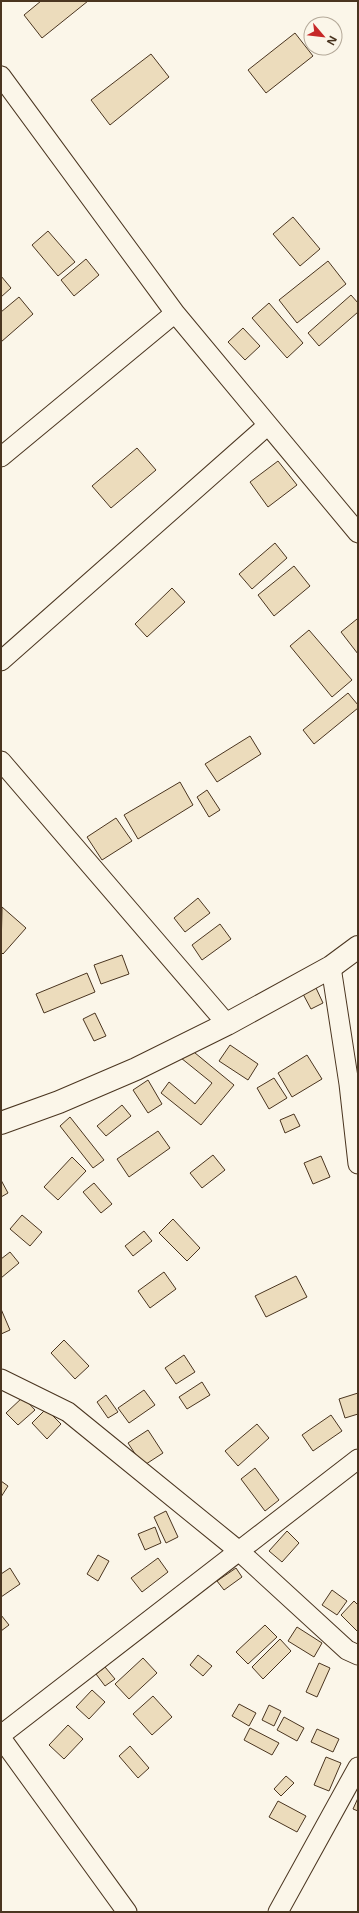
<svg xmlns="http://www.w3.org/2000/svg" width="359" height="1913" viewBox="0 0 359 1913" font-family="'Noto Sans',sans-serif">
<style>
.building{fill:#ecdcbc;stroke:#4a3520}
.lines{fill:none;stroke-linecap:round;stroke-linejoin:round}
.minor-casing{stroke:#4a3520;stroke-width:21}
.major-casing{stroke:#4a3520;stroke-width:24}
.minor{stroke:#fbf6e9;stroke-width:19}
.major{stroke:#fbf6e9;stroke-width:22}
</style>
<rect width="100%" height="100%" fill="#fbf6e9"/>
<path class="building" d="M41 1H88L42 38 24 15Z
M295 33 313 56 266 93 248 70Z
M151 54 169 77 110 125 91 100Z
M293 217 320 249 300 266 273 234Z
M48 231 75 262 58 276 32 245Z
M86 259 99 275 74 296 61 280Z
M328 261 346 284 297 323 279 300Z
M1 276 11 288 1 297Z
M351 295 358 303V312L319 346 308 333Z
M19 297 33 314 1 342V312Z
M269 303 303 343 287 358 252 318Z
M243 328 260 346 245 360 228 342Z
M137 448 156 470 111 508 92 486Z
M278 461 297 485 268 507 250 482Z
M275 543 287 558 252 589 239 574Z
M294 566 310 586 274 616 258 595Z
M172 588 185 602 147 637 135 624Z
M357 619 358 620V654L341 632Z
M309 630 352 680 332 697 290 646Z
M348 693 358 705V708L314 744 303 730Z
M250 736 261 754 217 782 205 764Z
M180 782 193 805 138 839 124 815Z
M207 790 220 810 209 817 197 797Z
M116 818 132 841 102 860 87 837Z
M198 898 210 913 185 932 174 918Z
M2 907 26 928 3 954 1 952Z
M220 924 231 939 202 960 192 945Z
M122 955 129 974 101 984 94 965Z
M87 973 95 992 44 1013 36 994Z
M316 988 323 1003 311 1009 303 994Z
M95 1013 106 1036 94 1041 83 1019Z
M230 1045 258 1064 248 1080 219 1061Z
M189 1048 234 1085 201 1125 161 1093 169 1082 195 1104 212 1083 181 1058Z
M307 1055 322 1079 292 1097 278 1073Z
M274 1078 287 1098 269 1109 257 1088Z
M148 1080 162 1104 148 1113 133 1090Z
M122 1105 131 1116 106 1136 97 1126Z
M294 1114 300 1126 285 1133 280 1120Z
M70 1117 104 1160 93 1168 60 1126Z
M158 1131 170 1148 129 1177 117 1159Z
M213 1155 225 1170 202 1188 190 1173Z
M321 1156 330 1177 313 1184 304 1163Z
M72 1157 86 1171 58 1200 44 1187Z
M1 1180 8 1193 1 1197Z
M94 1183 112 1204 101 1213 83 1192Z
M22 1215 42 1232 30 1246 10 1229Z
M173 1219 200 1248 187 1261 159 1233Z
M144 1231 152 1241 133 1256 125 1246Z
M10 1252 19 1263 1 1278V1259Z
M164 1272 176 1289 150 1308 138 1291Z
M296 1276 307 1297 266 1317 255 1296Z
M1 1309 10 1330 1 1334Z
M64 1340 89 1366 75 1379 51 1353Z
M184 1355 195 1372 176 1384 165 1368Z
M202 1382 210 1395 187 1409 179 1397Z
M144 1390 155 1405 129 1423 118 1408Z
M358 1393V1414L345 1418 339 1399Z
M106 1395 118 1412 108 1418 97 1402Z
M23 1397 35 1410 18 1425 6 1413Z
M46 1409 61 1424 47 1439 32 1423Z
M331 1415 342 1431 313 1451 302 1435Z
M257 1424 269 1438 238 1466 225 1451Z
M148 1430 163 1453 143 1466 128 1443Z
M255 1468 279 1500 265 1511 241 1479Z
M1 1481 8 1486 1 1497Z
M166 1511 178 1537 166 1543 154 1517Z
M155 1527 161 1543 145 1550 138 1534Z
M287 1531 299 1543 282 1562 269 1551Z
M98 1555 109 1561 98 1581 87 1574Z
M158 1558 168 1572 142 1592 131 1578Z
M10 1568 20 1584 1 1597V1574Z
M236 1568 242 1577 224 1590 217 1581Z
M332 1590 347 1601 337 1615 322 1605Z
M354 1601 358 1605V1632L341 1615Z
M1 1615 9 1625 1 1631Z
M265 1625 277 1637 248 1664 236 1652Z
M297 1627 322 1643 314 1657 288 1641Z
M280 1639 291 1651 263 1679 252 1667Z
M198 1655 212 1666 203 1676 190 1665Z
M143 1658 157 1673 129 1699 115 1684Z
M319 1663 330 1668 317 1697 306 1692Z
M105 1667 115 1679 105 1686 96 1674Z
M92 1690 105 1702 89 1719 76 1707Z
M153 1696 172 1717 152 1735 133 1714Z
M239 1704 256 1713 249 1726 232 1716Z
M269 1705 281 1711 274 1726 262 1720Z
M284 1717 304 1728 297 1741 277 1730Z
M68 1725 83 1739 64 1759 49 1745Z
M250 1728 279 1743 272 1755 244 1740Z
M317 1729 339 1739 333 1752 311 1742Z
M130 1746 149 1768 138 1778 119 1756Z
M326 1757 341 1763 329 1791 314 1785Z
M286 1776 294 1783 281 1796 274 1789Z
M358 1798V1811L353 1809Z
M278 1801 306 1816 297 1832 269 1817Z"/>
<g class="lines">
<defs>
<path id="minor" d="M1 76 175 313 358 533
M1 457 175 313
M1 661 268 425
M1 761 227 1024
M331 967 349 1084 358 1164
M1 1379 68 1412 239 1551 347 1650 358 1655
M1 1735 358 1459
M1 1738 127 1912
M278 1912 358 1767"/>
<path id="major" d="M1 1123 59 1102 136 1069 227 1024 331 967 358 947"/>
</defs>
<use href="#minor" class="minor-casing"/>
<use href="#major" class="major-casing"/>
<use href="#minor" class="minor"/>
<use href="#major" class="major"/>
</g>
<rect width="359" height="1913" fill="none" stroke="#4a3520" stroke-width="4"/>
<g transform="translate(323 36) rotate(118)"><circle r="19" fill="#fbf6e9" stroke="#b4a999"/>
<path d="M0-3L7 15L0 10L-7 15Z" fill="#c62828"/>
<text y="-6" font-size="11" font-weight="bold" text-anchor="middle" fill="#4a3520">N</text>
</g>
</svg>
